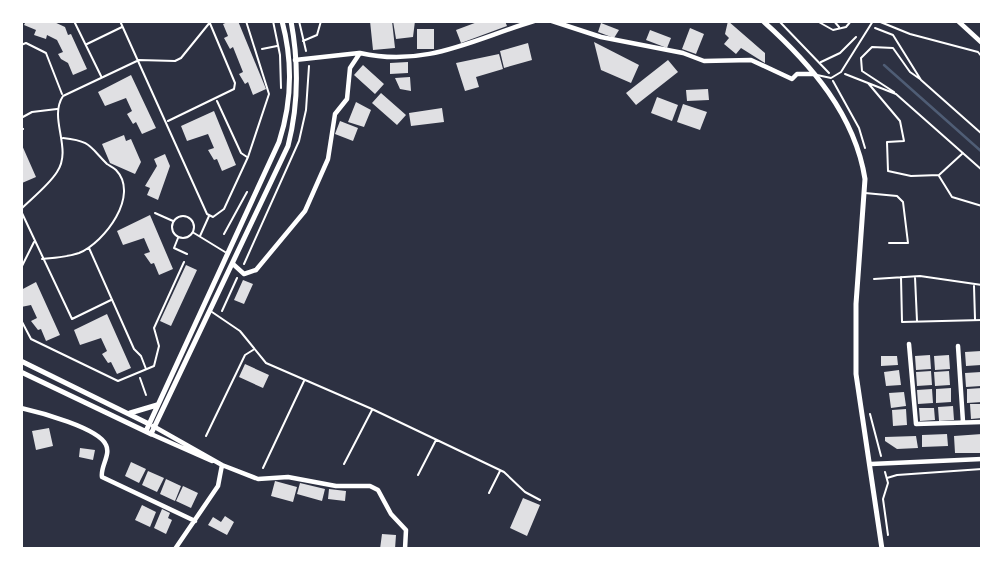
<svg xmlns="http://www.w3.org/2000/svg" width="1003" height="570" viewBox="0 0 1003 570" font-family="'Noto Sans',sans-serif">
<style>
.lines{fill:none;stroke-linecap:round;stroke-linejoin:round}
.stream{stroke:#4f5d75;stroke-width:2.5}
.building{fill:#e0e0e3}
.path{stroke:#fff;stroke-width:2}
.service{stroke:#fff;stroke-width:2}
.minor{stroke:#fff;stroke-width:4.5}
.tertiary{stroke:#fff;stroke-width:5}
</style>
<rect width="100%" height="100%" fill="#2d3142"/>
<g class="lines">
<path class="stream" d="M884 65 982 152"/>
</g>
<path class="building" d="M26 21H52L65 27 68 35 71 34 87 69 73 75 68 63 61 59 58 54 63 52 57 40 47 35 46 39 34 35 36 30 24 25Z
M230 21H238L266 89 253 95 248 82 245 84 239 74 243 72 233 47 230 49 224 38 228 36 223 24Z
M370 21H392L395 48 373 50Z
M393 21H415L413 37 396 39Z
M480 21H505L507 26 461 43 456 30Z
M728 21 765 53V63L741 48 736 54 724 44 729 38 725 34Z
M601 23 619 30 614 38 598 32Z
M690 28 704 34 696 54 682 49Z
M417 29H434V49H417Z
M650 30 671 38 667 48 646 40Z
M594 42 639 65 631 83 601 70Z
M528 43 532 60 504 68 500 51Z
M499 54 503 69 476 77 479 87 465 91 456 63Z
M668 60 678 72 636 105 626 93Z
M408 62V73L390 74V63Z
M363 65 384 84 375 94 354 75Z
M131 75 156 128 142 134 136 122 133 124 127 114 132 111 126 98 105 106 98 92Z
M410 77 411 91 400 89 395 78Z
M708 89 709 100 687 101 686 90Z
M381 93 406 115 397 125 372 103Z
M657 97 678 105 672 121 651 113Z
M356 102 371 110 364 127 348 122Z
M683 104 707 112 700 130 677 122Z
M442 108 444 122 411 126 409 113Z
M214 111 236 165 222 171 217 159 214 160 208 150 214 148 208 134 187 141 181 126Z
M340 121 358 128 353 141 335 134Z
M124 135 126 141 131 139 141 162 135 174 110 163 102 144Z
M21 143 36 177 22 183 21 181Z
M165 154 170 166 158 200 147 195 150 188 145 186 157 166 154 159Z
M150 215 173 269 159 275 154 263 151 264 144 254 150 252 144 238 123 245 117 231Z
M186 265 197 270 171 326 160 321Z
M243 280 253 284 244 304 234 300Z
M36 282 60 335 46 341 41 329 38 330 31 321 37 318 31 305 21 307V290Z
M107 314 131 368 117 374 111 362 108 363 102 354 107 351 101 338 80 345 74 330Z
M981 351V365L966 366 965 352Z
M930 355 931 369 916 370 915 356Z
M949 355 950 369 935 370 934 356Z
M881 356H897L898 365 881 366Z
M245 364 269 375 263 388 239 377Z
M899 370 901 385 886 386 884 372Z
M931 371 932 385 917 386 916 372Z
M949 371 950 385 935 386 934 372Z
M981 372V386L966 387 965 373Z
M951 388V402L936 403V389Z
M982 388V402L967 403V389Z
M932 389 933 403 918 404 917 390Z
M904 392 906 406 891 408 889 393Z
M970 404H982V418L971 419Z
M953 406 954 420 939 421 938 407Z
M919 408H934L935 420 920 421Z
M906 409 907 425 893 426 892 410Z
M49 428 53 446 36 450 32 431Z
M947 434 948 446 922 447V435Z
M982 434V453H955L954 436Z
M916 436 918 448 897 449 885 441V437Z
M80 448 95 450 93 460 79 457Z
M131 462 146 469 139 483 125 476Z
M148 471 164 478 157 492 142 485Z
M166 479 181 486 175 501 160 494Z
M275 481 297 487 293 502 271 496Z
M300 483 325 489 322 501 297 494Z
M183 486 198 493 191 508 176 501Z
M329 489 346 491 345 501 328 499Z
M523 498 540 505 527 536 510 528Z
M142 505 156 512 150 527 135 520Z
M162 509 170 513 168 518 172 520 166 534 154 528Z
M225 516 234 522 227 535 208 525 213 517 221 522Z
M382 534 396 535 395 549H380Z"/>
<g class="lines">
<path class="path" d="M273 21 280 55 281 88
M299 21 306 51
M779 21 829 73
M817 21 833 30 846 27 851 21
M834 21 839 27
M878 21 910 34 978 52 982 57
M875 28 893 35 921 80 982 134
M303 41 317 35 321 21
M262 49 277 46
M821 62 840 53 856 37
M845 74 896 94 982 170
M833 81 859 128 865 148
M868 83 900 121 904 141 887 142 888 171 911 176 939 175 963 153
M894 92 862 71 861 58 872 47 893 48 910 72 920 79
M939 176 952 197 982 206
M224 234 247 192
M244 264 299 141 306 110 309 66
M901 277 902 322 982 320
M915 277 917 321
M874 279 920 276 982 285
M974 286 975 319
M222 311 237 278
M140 378 146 395
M870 414 881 456
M885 472 888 483 883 499 888 535
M887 478 897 475 982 469"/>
<path class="service" d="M74 21 101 76
M120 21 207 214 213 217 224 209 248 157 269 94 246 21
M87 44 122 27
M21 45 26 43 46 53 62 94
M817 75 831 78 841 72 873 21
M217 101 241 153 247 157
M21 118 32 112 57 109
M168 121 234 89 235 83 209 21
M21 128 23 129
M865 193 897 196 903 202 908 243H889
M21 209C32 198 48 186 57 172 73 148 48 119 63 96L139 60 175 61 181 58 211 21
M21 211 72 319 111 300
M155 213 173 221
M172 227a11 11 0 1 1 22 0a11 11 0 1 1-22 0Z
M194 233 225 252
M200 236 209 216
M178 238 174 248 187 254
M89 248 134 349 141 356 146 369
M42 259C54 258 68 257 79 253 105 242 140 195 116 170 113 167 110 166 107 164 89 146 91 141 63 138
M21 268 34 242
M212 312 240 331 266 363 372 409 504 472 525 492 540 500
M21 320 31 339 118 381 154 366 159 346 154 328 184 262
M206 436 245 355 253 350
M344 464 372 410
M263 468 304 381
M418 475 436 440
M489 493 500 471"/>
<path class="minor" d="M552 21 601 37 683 53 704 61 751 60 792 79 797 74H813
M958 21 982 43
M295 60 359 53
M233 264 244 274 256 270 305 211 328 159 335 114 347 99 350 68 360 53C425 68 474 39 534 21
M909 344 916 424 982 422
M958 346 963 422
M21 408C39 412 99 428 106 445 111 455 100 467 102 477L195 521
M153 426 222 465 218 486 175 549
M151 434 212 461
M871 464 982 459
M222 465 258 479 288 477 336 486H370L378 490 391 514 406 530 405 549"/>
<path class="tertiary" d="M763 21C811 64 855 115 865 179L856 304V374L882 549
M21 361 149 424
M21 372 151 434 288 146C299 103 299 64 291 21
M130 413 157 405
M146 431 279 142C292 102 293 62 282 21"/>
</g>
<rect width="1003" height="570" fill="none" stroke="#ffffff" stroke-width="46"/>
</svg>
